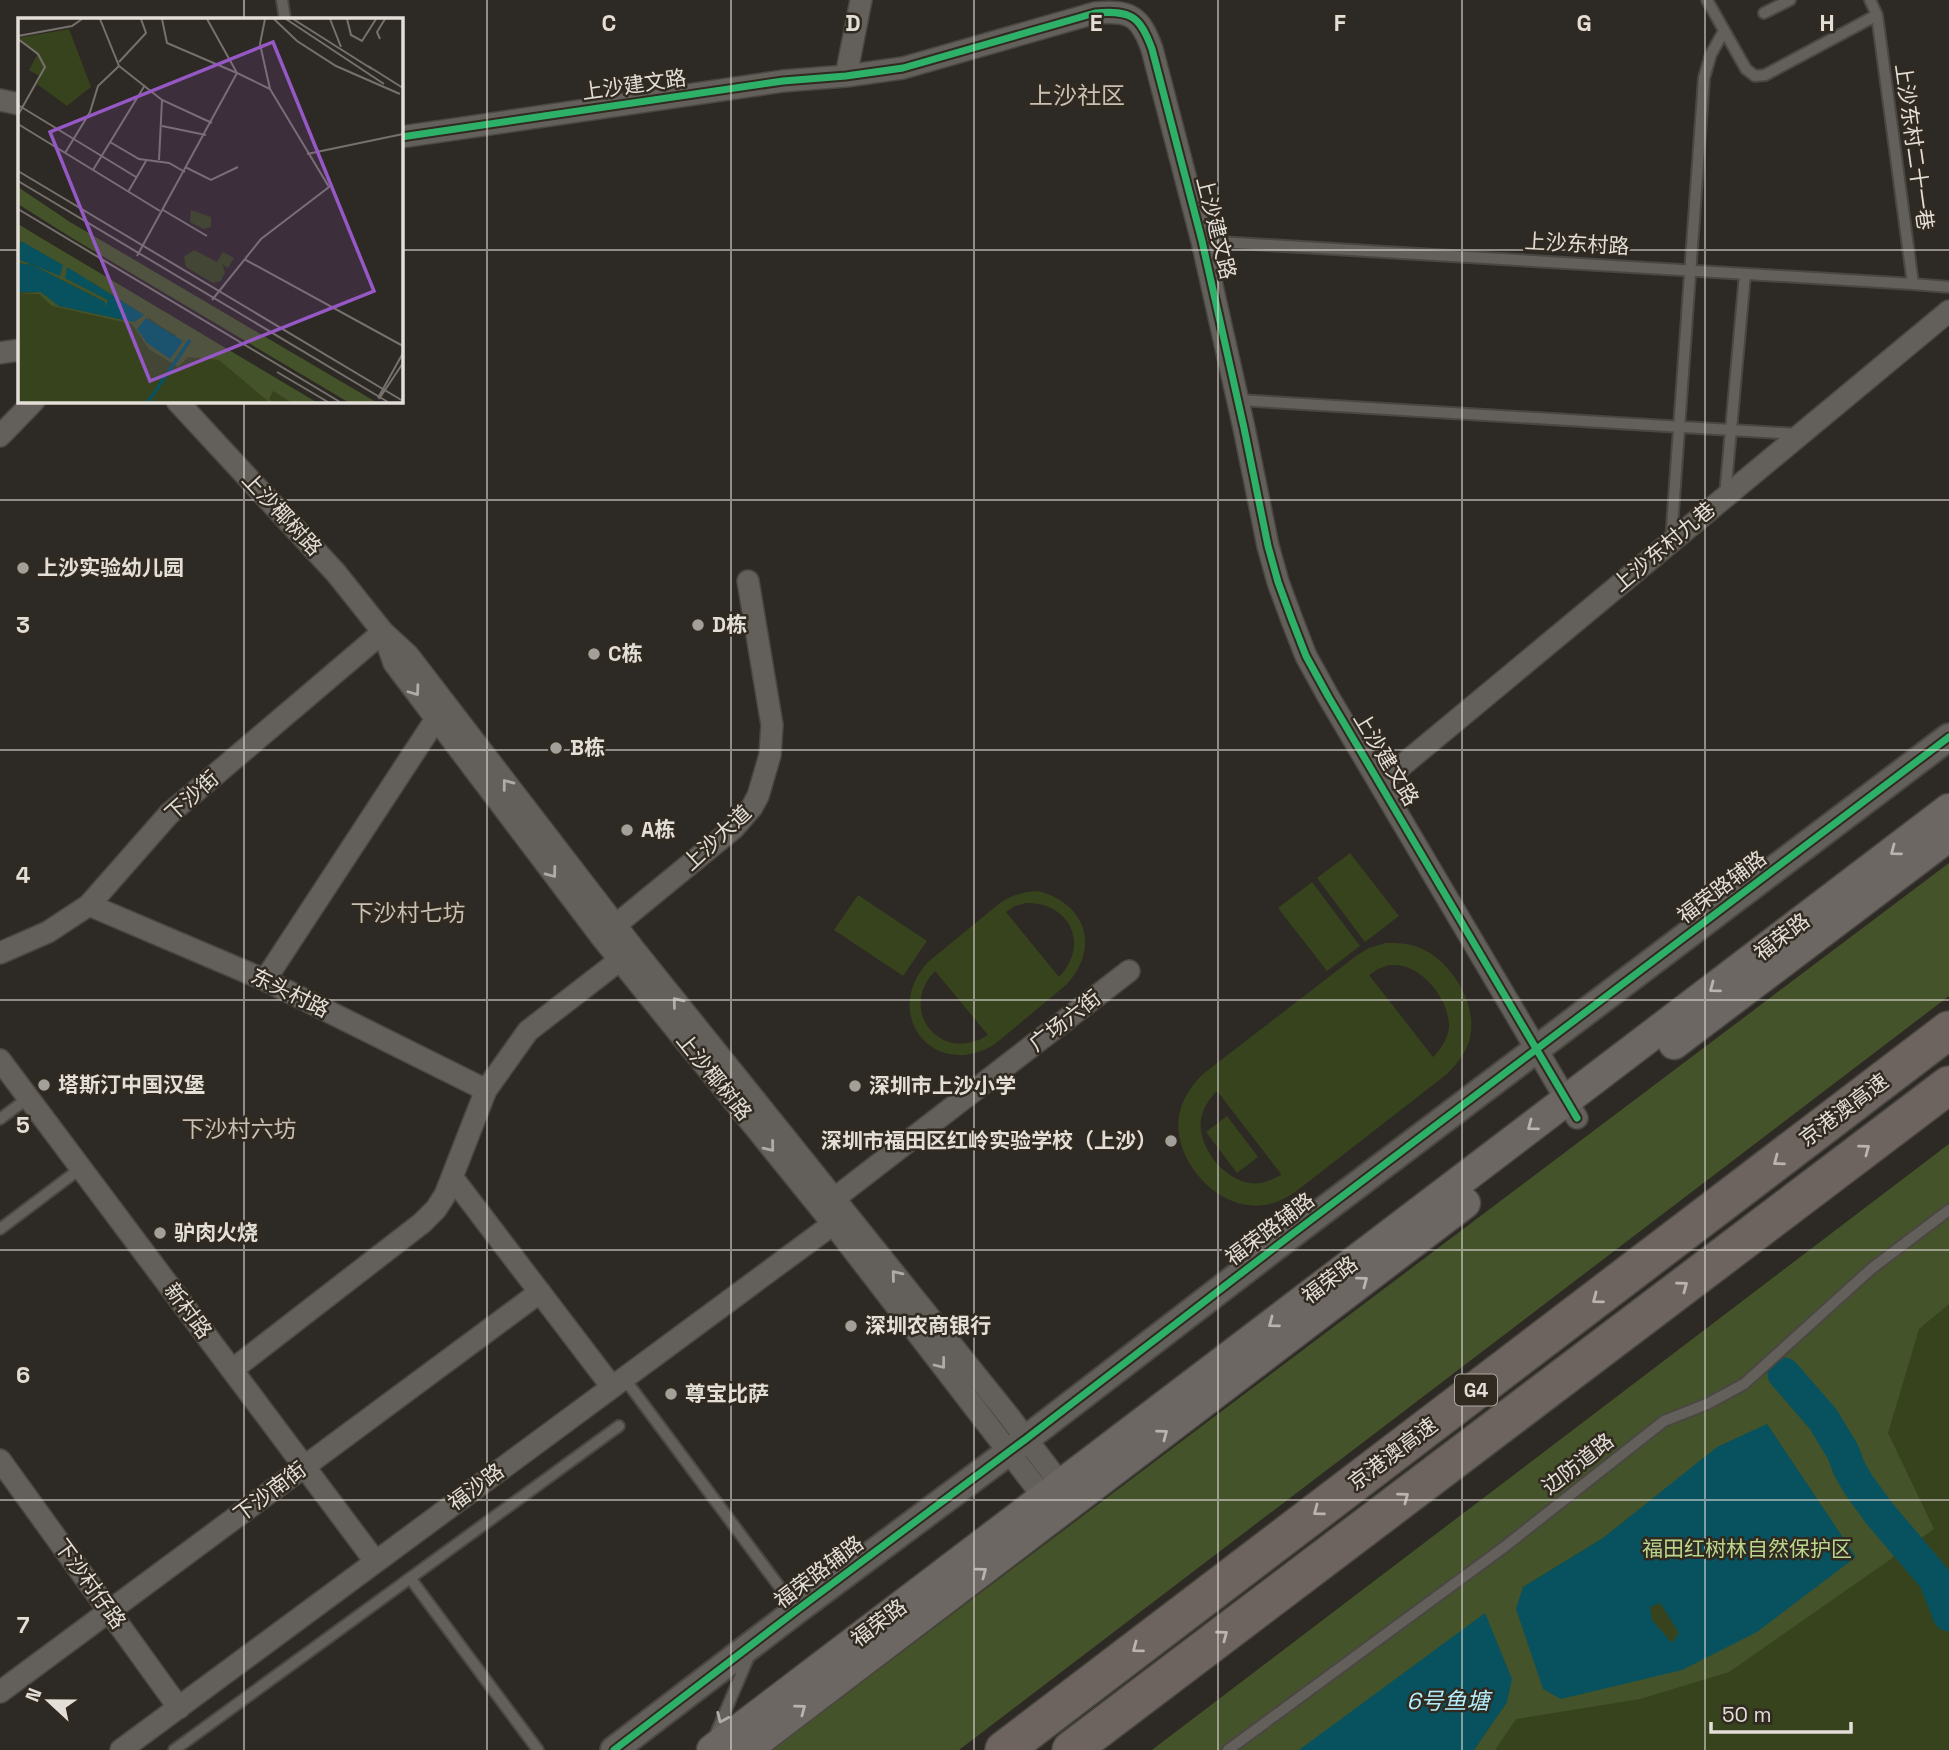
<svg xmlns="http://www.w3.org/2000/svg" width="1949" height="1750" viewBox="0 0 1949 1750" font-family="'Space Grotesk','Noto Sans SC',sans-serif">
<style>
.green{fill:#37431d;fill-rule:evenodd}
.forest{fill:#45532a;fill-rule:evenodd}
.water{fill:#07525e;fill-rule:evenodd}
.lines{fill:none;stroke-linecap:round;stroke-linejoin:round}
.river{stroke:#07525e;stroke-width:33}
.service-casing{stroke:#4a4742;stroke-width:14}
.minor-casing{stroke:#4a4742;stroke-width:24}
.tertiary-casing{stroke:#4a4742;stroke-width:30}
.secondary-casing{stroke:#4a4742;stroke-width:33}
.motorway-casing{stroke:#4a4742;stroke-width:40}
.service{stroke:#635f5a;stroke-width:10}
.minor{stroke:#635f5a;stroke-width:21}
.tertiary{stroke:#635f5a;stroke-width:26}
.secondary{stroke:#6d6763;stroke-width:30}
.motorway{stroke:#6e645f;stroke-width:37}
.cycleway-casing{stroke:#312a20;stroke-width:11}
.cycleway{stroke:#2db169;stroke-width:7}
.oneway{stroke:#b0aba6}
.oneway2{stroke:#bab4af}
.oneway3{stroke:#bab3ae}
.grid{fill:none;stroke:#e3ded8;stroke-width:2;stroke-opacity:0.55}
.poi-dot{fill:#a39f99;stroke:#312a20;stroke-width:2.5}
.labels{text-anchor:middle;stroke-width:5;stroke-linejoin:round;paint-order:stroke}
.shield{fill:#312a20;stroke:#aea8a1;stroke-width:2}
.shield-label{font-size:19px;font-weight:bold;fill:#e3ded8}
.street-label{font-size:21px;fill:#e3ded8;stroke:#312a20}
.poi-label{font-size:21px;font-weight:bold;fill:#e3ded8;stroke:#312a20;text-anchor:start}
.park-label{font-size:21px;fill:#bbd78d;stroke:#312a20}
.neighbourhood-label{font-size:23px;fill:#c9bfb3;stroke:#312a20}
.water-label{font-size:23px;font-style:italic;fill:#b3edfb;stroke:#312a20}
.quarter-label{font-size:24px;fill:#c9bfb3;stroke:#312a20}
.inset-river{fill:none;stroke:#07525e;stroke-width:3.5}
.inset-road{fill:none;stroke:#76716c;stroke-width:2}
.view{fill:#9558c5;fill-opacity:0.15;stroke:#9558c5;stroke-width:3.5}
.inset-edge{fill:none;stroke:#e3ded8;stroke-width:3.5}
.grid-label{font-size:23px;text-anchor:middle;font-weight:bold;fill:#e3ded8;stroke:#312a20;stroke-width:5;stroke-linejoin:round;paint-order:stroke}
</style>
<rect width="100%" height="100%" fill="#2d2924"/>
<path class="green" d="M1350 853 1399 916 1365 942 1317 878Z
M1312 882 1360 946 1327 971 1278 908Z
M1038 891C1086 903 1101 948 1066 985L995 1044C934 1082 880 1014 928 962L1000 903C1012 895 1023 892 1038 891ZM1026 903C1070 902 1090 945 1059 977L1006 912 1015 906ZM935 971 988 1035C941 1065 897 1010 935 971Z
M858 895 927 941 903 976 834 930Z
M1386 943C1397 943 1408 943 1418 947 1449 959 1475 999 1471 1032 1469 1049 1459 1062 1447 1074L1294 1193C1284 1199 1275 1204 1264 1205 1218 1212 1172 1160 1179 1116 1182 1099 1191 1086 1203 1074L1356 956 1369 948ZM1389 965C1396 965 1404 965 1411 969 1431 978 1450 1005 1449 1028 1447 1040 1441 1049 1433 1057L1369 975 1378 969ZM1217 1091 1281 1174V1175C1271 1180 1261 1185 1250 1183 1223 1179 1197 1146 1201 1119 1203 1108 1209 1099 1217 1091Z
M1227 1116 1258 1157 1237 1173 1206 1132Z
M1949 1144V1750H1152Z"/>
<path class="forest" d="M1949 863V996L959 1750H772Z
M1949 1144V1304L1919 1329 1888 1433 1934 1529 1729 1672 1640 1699 1516 1719 1495 1750H1474L1507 1702 1316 1738 1299 1750H1152ZM1767 1424 1855 1557 1561 1699 1523 1587 1603 1538 1653 1500Z"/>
<path class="water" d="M1767 1424 1856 1557 1757 1632 1682 1670 1561 1699 1543 1689 1516 1609 1523 1587 1603 1538 1717 1447ZM1660 1603 1679 1633 1672 1643 1652 1620 1650 1607Z
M1485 1613 1512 1679 1507 1702 1474 1750H1299Z"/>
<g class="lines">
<path class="river" d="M1784 1374 1823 1419 1843 1452 1849 1468 1858 1484 1879 1513 1935 1579 1949 1615"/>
<defs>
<path id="service" d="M282 0 285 19
M1707 0 1746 69 1755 76 1765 75 1877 15
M1870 0 1877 15 1913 284
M1764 13 1790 0
M1202 241 1913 284 1949 287
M1238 400 1798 434
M1725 496 1745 274
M1671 541 1704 78 1711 54 1724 31
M0 1119 28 1098
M0 1229 81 1168
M624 1378 796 1609
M410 1578 538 1750
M714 1738 749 1656
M174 1750 619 1426
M1228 1750 1503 1548 1664 1421 1707 1404 1744 1384 1871 1269 1949 1210"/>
<path id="minor" d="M846 76 861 0
M0 100 19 104
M401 137 783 81 846 76 903 68 1095 13C1131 10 1140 16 1152 49L1202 241 1244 428 1268 546 1278 582 1292 620 1306 656 1328 696 1577 1118
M0 353 19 350
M177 401 336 573 383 632 408 655 634 949 1008 1415 1069 1495
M0 436 34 401
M385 637 394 663 602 938 833 1224 1052 1508
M1381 783 1949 311
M89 905 265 980 486 1090
M606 933 734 828 752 807 758 796 770 755 772 725 748 581
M0 953 48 932 89 905 169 814 383 632
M265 980 436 719 444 710
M0 1060 375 1561
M452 1177 612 1387
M835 1198 1129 971
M232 1370 422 1223 436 1209 445 1195 486 1090 528 1031 629 953
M0 1460 179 1708
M0 1692 540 1292
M121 1750 833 1224"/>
<path id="tertiary" d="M614 1750 797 1610 1026 1439 1291 1235 1949 737"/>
<path id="secondary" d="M1674 1044 1949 836
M712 1750 1949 809
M746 1750 1465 1203"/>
<path id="motorway" d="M1004 1750 1949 1030
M1071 1750 1949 1085"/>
</defs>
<use href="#service" class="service-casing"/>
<use href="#minor" class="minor-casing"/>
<use href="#tertiary" class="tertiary-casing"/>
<use href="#secondary" class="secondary-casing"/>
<use href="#motorway" class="motorway-casing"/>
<use href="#service" class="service"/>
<use href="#minor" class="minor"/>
<use href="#tertiary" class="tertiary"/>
<use href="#secondary" class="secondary"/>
<use href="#motorway" class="motorway"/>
<defs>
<path id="cycleway" d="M401 137 783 81 846 76 903 68 1095 13C1131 10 1140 16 1152 49L1202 241 1244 428 1268 546 1278 582 1292 620 1306 656 1328 696 1577 1118
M614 1750 797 1610 1026 1439 1291 1235 1949 737"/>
</defs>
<use href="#cycleway" class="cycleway-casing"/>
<use href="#cycleway" class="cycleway"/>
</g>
<defs><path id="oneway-chevron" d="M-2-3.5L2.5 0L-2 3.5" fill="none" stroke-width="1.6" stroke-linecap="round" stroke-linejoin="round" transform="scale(1.75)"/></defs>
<g class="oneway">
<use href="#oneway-chevron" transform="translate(415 691) rotate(54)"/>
<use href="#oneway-chevron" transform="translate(507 784) rotate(-127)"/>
<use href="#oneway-chevron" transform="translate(552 873) rotate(53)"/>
<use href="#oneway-chevron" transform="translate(677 1002) rotate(-129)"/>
<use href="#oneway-chevron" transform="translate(770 1147) rotate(51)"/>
<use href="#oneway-chevron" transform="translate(896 1275) rotate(-129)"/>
<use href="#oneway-chevron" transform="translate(941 1364) rotate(52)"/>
<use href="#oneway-chevron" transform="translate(722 1718) rotate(113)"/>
</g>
<g class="oneway2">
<use href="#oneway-chevron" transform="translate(1895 851) rotate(143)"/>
<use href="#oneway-chevron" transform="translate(1714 988) rotate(143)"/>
<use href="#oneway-chevron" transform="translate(1532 1126) rotate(143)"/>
<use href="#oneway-chevron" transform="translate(1363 1281) rotate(-37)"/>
<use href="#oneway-chevron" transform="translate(1273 1323) rotate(143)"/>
<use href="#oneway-chevron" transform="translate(1163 1434) rotate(-37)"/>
<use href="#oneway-chevron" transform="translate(982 1572) rotate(-37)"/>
<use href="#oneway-chevron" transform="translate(801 1709) rotate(-37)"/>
</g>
<g class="oneway3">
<use href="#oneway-chevron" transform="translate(1865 1149) rotate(-37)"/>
<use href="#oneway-chevron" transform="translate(1778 1161) rotate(143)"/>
<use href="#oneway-chevron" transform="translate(1683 1286) rotate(-37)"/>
<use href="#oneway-chevron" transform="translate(1597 1299) rotate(143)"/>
<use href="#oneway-chevron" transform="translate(1404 1497) rotate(-37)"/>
<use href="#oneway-chevron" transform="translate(1318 1511) rotate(143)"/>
<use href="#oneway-chevron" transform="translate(1223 1635) rotate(-37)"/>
<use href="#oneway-chevron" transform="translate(1137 1648) rotate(143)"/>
</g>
<path class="grid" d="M244 0V19M487 0V1750M731 0V1750M974 0V1750M1218 0V1750M1462 0V1750M1705 0V1750M0 250H19M401 250H1949M244 401V1750M0 500H1949M0 750H1949M0 1000H1949M0 1250H1949M0 1500H1949"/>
<g class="poi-dot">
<circle cx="23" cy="568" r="7"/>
<circle cx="698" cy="625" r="7"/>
<circle cx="594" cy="654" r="7"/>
<circle cx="556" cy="748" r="7"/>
<circle cx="627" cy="830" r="7"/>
<circle cx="44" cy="1085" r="7"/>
<circle cx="855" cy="1086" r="7"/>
<circle cx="1171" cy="1141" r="7"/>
<circle cx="160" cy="1233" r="7"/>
<circle cx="851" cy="1326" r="7"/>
<circle cx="671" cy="1394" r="7"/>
</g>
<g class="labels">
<rect class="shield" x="1455" y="1374.5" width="42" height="31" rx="5"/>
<g class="shield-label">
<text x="1476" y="1397">G4</text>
</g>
<g class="street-label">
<text transform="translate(634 85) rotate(-8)" y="7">上沙建文路</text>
<text transform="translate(1914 147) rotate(82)" y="7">上沙东村二十一巷</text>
<text transform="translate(1216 228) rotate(76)" y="7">上沙建文路</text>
<text transform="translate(1577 244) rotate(3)" y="7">上沙东村路</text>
<text transform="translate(282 514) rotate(47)" y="7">上沙椰树路</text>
<text transform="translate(1664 547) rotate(-40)" y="7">上沙东村九巷</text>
<text transform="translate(1386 759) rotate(59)" y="7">上沙建文路</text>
<text transform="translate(192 796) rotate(-42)" y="7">下沙街</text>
<text transform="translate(717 838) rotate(-43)" y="7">上沙大道</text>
<text transform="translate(1722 887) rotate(-37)" y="7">福荣路辅路</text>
<text transform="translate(1782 937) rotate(-37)" y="7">福荣路</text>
<text transform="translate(290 993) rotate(26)" y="7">东头村路</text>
<text transform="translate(1065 1021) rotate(-38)" y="7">广场六街</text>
<text transform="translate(714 1077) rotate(51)" y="7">上沙椰树路</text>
<text transform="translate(1844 1110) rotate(-37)" y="7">京港澳高速</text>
<text transform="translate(1270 1229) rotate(-37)" y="7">福荣路辅路</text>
<text transform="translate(1330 1280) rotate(-37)" y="7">福荣路</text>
<text transform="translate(188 1311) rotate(53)" y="7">新村路</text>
<text transform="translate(1393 1454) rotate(-37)" y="7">京港澳高速</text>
<text transform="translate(1578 1464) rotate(-38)" y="7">边防道路</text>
<text transform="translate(476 1487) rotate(-36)" y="7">福沙路</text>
<text transform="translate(270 1492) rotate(-37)" y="7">下沙南街</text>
<text transform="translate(819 1572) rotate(-37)" y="7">福荣路辅路</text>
<text transform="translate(90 1584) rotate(54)" y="7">下沙村仔路</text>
<text transform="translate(879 1623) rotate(-37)" y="7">福荣路</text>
</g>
<g class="poi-label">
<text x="37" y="575">上沙实验幼儿园</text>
<text x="712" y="632">D栋</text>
<text x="608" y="661">C栋</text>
<text x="570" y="755">B栋</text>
<text x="641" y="837">A栋</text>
<text x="58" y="1092">塔斯汀中国汉堡</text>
<text x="869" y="1093">深圳市上沙小学</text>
<text x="1157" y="1148" text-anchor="end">深圳市福田区红岭实验学校（上沙）</text>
<text x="174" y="1240">驴肉火烧</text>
<text x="865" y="1333">深圳农商银行</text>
<text x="685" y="1401">尊宝比萨</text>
</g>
<g class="park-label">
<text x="1747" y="1556">福田红树林自然保护区</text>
</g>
<g class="neighbourhood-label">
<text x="408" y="921">下沙村七坊</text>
<text x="239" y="1137">下沙村六坊</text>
</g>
<g class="water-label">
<text x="1448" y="1709">6号鱼塘</text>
</g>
<g class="quarter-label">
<text x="1077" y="104">上沙社区</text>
</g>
</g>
<g transform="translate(18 18)">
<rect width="385" height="385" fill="#2d2924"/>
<path d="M51 11 73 69 49 88 19 66 23 59 11 52 19 37 0 20ZM173 192 193 199V209L186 211 172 204ZM0 206 23 220 298 384H0ZM176 232 199 244 205 234 216 240 210 250 204 246 207 254 203 263 195 265 168 249 166 239Z" fill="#37431d"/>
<path d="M0 169 52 204 358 384H330L54 220 0 186ZM0 206 23 220 298 384H273L255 373 251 381 255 384H251L201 342 170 339 160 349 131 331 114 306 34 288 21 276H0L23 274 41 288 116 304 126 297 72 263 47 260 90 282 87 290 86 283 14 247 0 245V241L25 251 44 247 3 223 0 229ZM131 300 142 308 159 318 129 325Z" fill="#45532a" fill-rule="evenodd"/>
<path d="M3 223 45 247 42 258 0 241ZM0 245 14 247 87 284V289L90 282 47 260 49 249 126 297 116 304 41 288 23 274H0ZM128 300 165 323 152 341 129 325 119 311Z" fill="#07525e"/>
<path class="inset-river" d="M130 384 172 322"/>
<path class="inset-road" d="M82 1 101 48 144 82 194 105M189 1 219 55 252 71 311 169 243 221 194 282M247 1 242 26 252 71M256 1 279 23 318 48 382 76M268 1 366 66M275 1 354 51M312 1 323 29M329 1 333 17 344 23 358 1M0 18 54 8 64 1M0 21 20 36 27 49 0 97M362 21 359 14 367 1M101 44 128 15 123 1M350 48 385 70M0 87 118 159M0 106 142 193M144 108 188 117M92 124 121 141 151 145 167 154M47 135 72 94 80 68 101 48M289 136 385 116M141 142 144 82M167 149 193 162 220 149M75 152 127 67M0 153 385 383M0 163 370 384M110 174 128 143M0 191 322 384M145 192 189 218M119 238 219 55 149 25 144 1M226 241 385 328M259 354 310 384M360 380 385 335M361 381 385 345"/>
<path class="view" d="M255 24 356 273 132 363 32 114Z"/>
<rect width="385" height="385" class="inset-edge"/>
</g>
<g class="grid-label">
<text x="609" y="31">C</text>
<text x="853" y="31">D</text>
<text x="1096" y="31">E</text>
<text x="1340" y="31">F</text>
<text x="1584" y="31">G</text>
<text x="1827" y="31">H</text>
<text x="23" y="633">3</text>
<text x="23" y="883">4</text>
<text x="23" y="1133">5</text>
<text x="23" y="1383">6</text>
<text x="23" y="1633">7</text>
</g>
<g transform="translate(49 1701) rotate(292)" stroke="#312a20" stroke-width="5" paint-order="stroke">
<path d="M0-5L12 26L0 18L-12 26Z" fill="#e3ded8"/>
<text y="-10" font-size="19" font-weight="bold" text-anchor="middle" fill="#e3ded8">N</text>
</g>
<path d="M1711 1722v10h140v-10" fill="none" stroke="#e3ded8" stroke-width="3.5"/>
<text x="1722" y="1722" font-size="21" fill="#e3ded8" stroke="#312a20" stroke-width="5" paint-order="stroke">50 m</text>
</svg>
